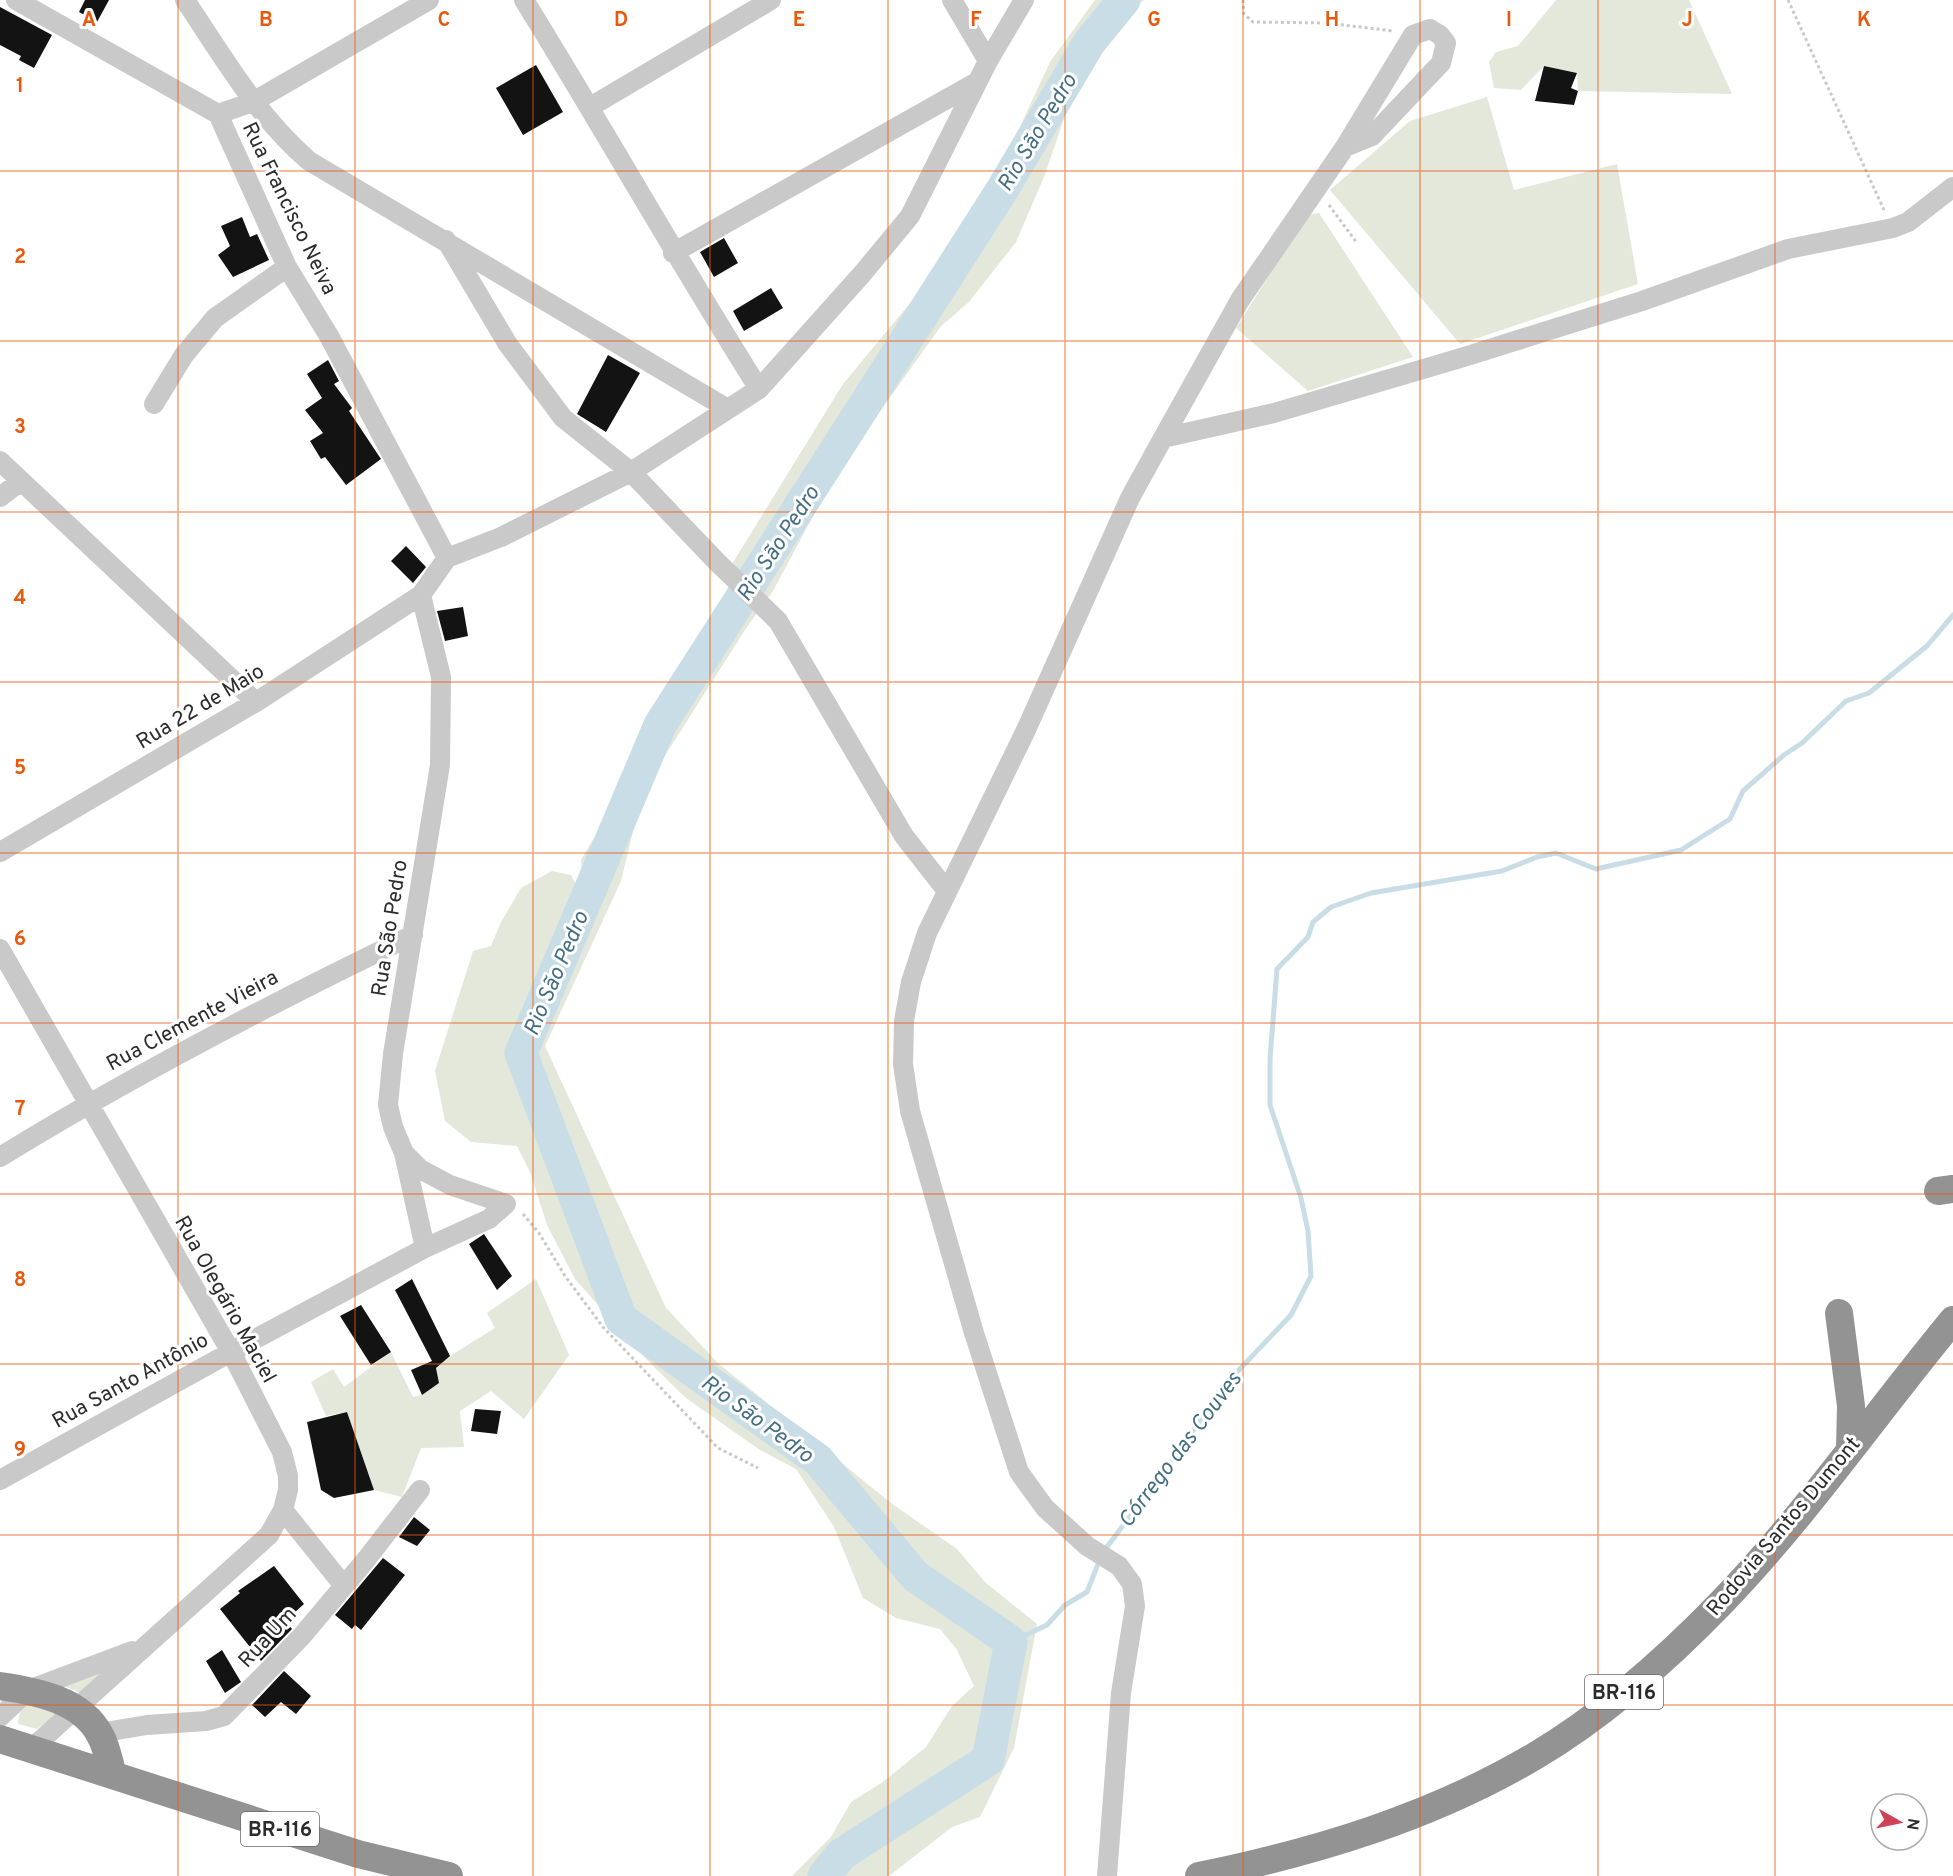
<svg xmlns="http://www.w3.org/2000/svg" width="1953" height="1876" viewBox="0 0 1953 1876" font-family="Overpass,sans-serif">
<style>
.green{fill:#e3e8da}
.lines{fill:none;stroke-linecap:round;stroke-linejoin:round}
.stream{stroke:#c8dde6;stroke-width:5}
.river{stroke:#c8dde6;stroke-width:33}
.building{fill:#131313}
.path{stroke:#c9c9c9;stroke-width:3;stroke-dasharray:3 3;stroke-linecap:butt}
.minor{stroke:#c9c9c9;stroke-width:20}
.highway{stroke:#939393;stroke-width:28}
.grid{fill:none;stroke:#e8590c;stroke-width:1.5;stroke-opacity:0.55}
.labels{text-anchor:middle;stroke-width:6;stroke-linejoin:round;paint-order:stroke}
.shield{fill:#fff;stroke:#6b6b6b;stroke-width:1.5}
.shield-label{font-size:20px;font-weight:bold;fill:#2c2c2c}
.street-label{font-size:21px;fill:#2c2c2c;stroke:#fff}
.water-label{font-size:22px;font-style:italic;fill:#446f83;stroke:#fff}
.grid-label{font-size:20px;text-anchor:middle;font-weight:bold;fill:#e8590c;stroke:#fff;stroke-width:6;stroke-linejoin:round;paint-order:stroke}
</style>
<rect width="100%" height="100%" fill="#fff"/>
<path class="green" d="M1095 0H1144L1105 31 1065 116 1044 177 1016 242 969 302 941 326 836 473 773 591 745 630 664 757 637 815 621 881 545 1046 666 1308 719 1364 891 1503 957 1549 986 1583 1037 1624 1014 1748 980 1817 952 1827 889 1876H792L831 1837 851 1802 883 1782 926 1747 952 1706 974 1686 957 1650 940 1629 896 1618 863 1598 834 1527 796 1469 760 1450 686 1398 647 1360 575 1279 547 1225 530 1172 517 1146 471 1142 445 1121 435 1071 473 951 491 946 501 922 521 888 552 871 571 875 584 901 581 860 660 725 753 580 732 564 843 384 954 250 1011 146 1050 62Z
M1556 0H1689L1732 94 1578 91 1577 73 1544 66 1521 90 1494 88 1489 62 1496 52 1518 46Z
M1487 97 1514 190 1617 164 1638 284 1460 344 1330 190 1410 121Z
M1319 213 1413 357 1308 391 1236 328 1307 215Z
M536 1279 569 1355 524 1419 491 1391 460 1411 464 1447 421 1448 402 1497 374 1490 347 1412 326 1416 311 1382 333 1369 344 1387 391 1352 413 1397 422 1395 439 1383 436 1369 450 1356 495 1328 487 1313Z
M115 1667 81 1693 62 1685Z
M27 1704 61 1711 37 1729 18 1724 20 1710Z"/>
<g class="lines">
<path class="stream" d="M1104 1551 1190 1436 1219 1391 1291 1315 1311 1276 1308 1231 1301 1198 1270 1105V1059L1277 969 1308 937 1313 922 1331 907 1371 893 1502 871 1537 857 1556 853 1596 869 1681 850 1730 819 1743 791 1784 755 1802 743 1846 701 1869 693 1927 646 1953 615
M1011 1642 1047 1625 1065 1605 1087 1592 1100 1559"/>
<path class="river" d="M824 1876 842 1854 988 1760 1011 1642 915 1576 818 1460 621 1319 521 1053 660 725 1002 190 1089 43 1124 0"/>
</g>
<path class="building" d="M85 0H109L97 22 79 12Z
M0 7 52 35 34 68 19 60 21 56 0 45Z
M536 65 563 112 523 135 496 88Z
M1544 66 1577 73 1571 88 1578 91 1574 105 1535 101Z
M242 217 250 237 257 234 269 260 233 277 218 255 230 246 221 226Z
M724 238 738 263 714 277 700 252Z
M771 288 783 308 744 331 733 311Z
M608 355 640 373 606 432 577 414Z
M328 360 339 381 334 384 352 408 349 411 381 459 346 485 325 457 321 459 310 441 323 433 305 410 322 398 307 374Z
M406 546 426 567 413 583 391 561Z
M463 607 468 636 445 641 437 611Z
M484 1234 512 1276 497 1290 469 1244Z
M412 1279 450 1356 436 1368 439 1383 422 1395 411 1370 432 1361 395 1290Z
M361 1305 391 1352 371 1365 340 1316Z
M475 1409 501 1411 497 1434 471 1431Z
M347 1412 374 1490 334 1498 321 1490 307 1422Z
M414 1517 430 1530 417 1546 399 1537Z
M383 1558 405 1575 361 1630 355 1625 352 1629 335 1615Z
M274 1566 304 1604 285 1621 292 1629 261 1661 220 1609 240 1593 238 1591Z
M222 1650 241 1682 225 1693 206 1661Z
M284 1671 311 1696 296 1714 281 1702 265 1717 252 1705Z"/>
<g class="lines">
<path class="path" d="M1243 0 1244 14 1253 22 1327 23 1393 31
M1788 0 1884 210
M1329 205 1357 243
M523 1214 539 1233 565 1276 603 1327 718 1448 758 1468"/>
<path class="minor" d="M16 0 218 114 287 267 329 336 447 558
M185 0C223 57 257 116 309 161L728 409
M524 0C604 129 678 261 759 389
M952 0 988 61
M590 107 771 0
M218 114 253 102 429 0
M446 240 507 343 563 418 631 472 717 562 778 621 904 836 947 891
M673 253 977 82
M154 404 184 355 215 318 287 267
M1163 438 1240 300 1345 147 1413 35 1430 29 1440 35 1446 43 1441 63 1372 136 1345 147
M0 461 256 702
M0 497 21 481
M0 852 256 702 421 595 447 558 501 537 631 472 759 389 863 273 910 216 988 61 1024 0
M0 949 231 1352 282 1452 288 1476V1490L283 1510 269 1535 31 1749
M404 1153 425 1248
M0 1157C133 1075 272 1003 413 935
M0 1480 231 1352 425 1248 489 1219 506 1204 450 1185 420 1169 404 1153 393 1127 388 1105 393 1054 440 765 441 677 421 595
M283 1510 344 1586
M0 1717 28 1690 132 1651
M99 1733 147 1725 206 1721 224 1716 301 1637 365 1561 420 1490
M1107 1876 1121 1693 1135 1606 1132 1584 1119 1566 1087 1546 1045 1508 1019 1472 974 1333 910 1111 903 1064 904 1021 911 982 927 933 1026 730 1130 498 1163 438 1274 413 1464 357 1642 301 1788 249 1893 228 1908 222 1953 187"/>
<path class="highway" d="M1938 1191 1953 1189
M1839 1313 1851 1406 1850 1448
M0 1686C36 1691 82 1700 100 1735 107 1747 109 1762 113 1775
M0 1739 358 1854 449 1876
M1199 1876C1316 1852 1432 1817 1535 1756 1604 1715 1667 1659 1722 1602 1806 1515 1876 1413 1953 1320"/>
</g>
<path class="grid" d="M178 0V1876M355 0V1876M533 0V1876M710 0V1876M888 0V1876M1065 0V1876M1243 0V1876M1420 0V1876M1598 0V1876M1775 0V1876M0 171H1953M0 341H1953M0 512H1953M0 682H1953M0 853H1953M0 1023H1953M0 1194H1953M0 1364H1953M0 1535H1953M0 1705H1953"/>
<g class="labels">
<g class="shield">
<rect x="1585" y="1675" width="78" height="34" rx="4.5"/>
<rect x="241" y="1812" width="78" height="34" rx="4.5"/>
</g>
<g class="shield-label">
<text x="1624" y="1699">BR-116</text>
<text x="280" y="1836">BR-116</text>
</g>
<g class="street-label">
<text transform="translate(290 208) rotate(64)" y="7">Rua Francisco Neiva</text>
<text transform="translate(200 706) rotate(-31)" y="7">Rua 22 de Maio</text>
<text transform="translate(389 928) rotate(-81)" y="7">Rua São Pedro</text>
<text transform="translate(192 1020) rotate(-28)" y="7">Rua Clemente Vieira</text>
<text transform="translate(226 1299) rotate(61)" y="7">Rua Olegário Maciel</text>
<text transform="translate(130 1380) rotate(-29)" y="7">Rua Santo Antônio</text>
<text transform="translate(1783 1526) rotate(-50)" y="7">Rodovia Santos Dumont</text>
<text transform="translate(267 1637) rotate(-47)" y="7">Rua Um</text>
</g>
<g class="water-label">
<text transform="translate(1036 132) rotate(-59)" y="8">Rio São Pedro</text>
<text transform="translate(777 543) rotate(-57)" y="8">Rio São Pedro</text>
<text transform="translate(555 973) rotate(-67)" y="8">Rio São Pedro</text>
<text transform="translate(758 1418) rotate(36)" y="8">Rio São Pedro</text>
<text transform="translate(1179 1449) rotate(-53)" y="8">Córrego das Couves</text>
</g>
</g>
<g class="grid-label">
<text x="89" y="26">A</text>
<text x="266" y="26">B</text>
<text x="444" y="26">C</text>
<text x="621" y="26">D</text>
<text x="799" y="26">E</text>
<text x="976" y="26">F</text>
<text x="1154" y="26">G</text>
<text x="1332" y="26">H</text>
<text x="1509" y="26">I</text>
<text x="1687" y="26">J</text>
<text x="1864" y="26">K</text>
<text x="20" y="92">1</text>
<text x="20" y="263">2</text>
<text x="20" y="433">3</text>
<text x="20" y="604">4</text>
<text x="20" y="774">5</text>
<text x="20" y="945">6</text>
<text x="20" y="1115">7</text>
<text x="20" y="1286">8</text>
<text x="20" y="1456">9</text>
</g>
<g transform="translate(1899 1822) rotate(99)"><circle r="28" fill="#ffffff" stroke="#ababab" stroke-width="1.5"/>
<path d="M0-4.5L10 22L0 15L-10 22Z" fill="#cf4156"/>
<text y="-9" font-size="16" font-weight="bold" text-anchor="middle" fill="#2c2c2c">N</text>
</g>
</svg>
